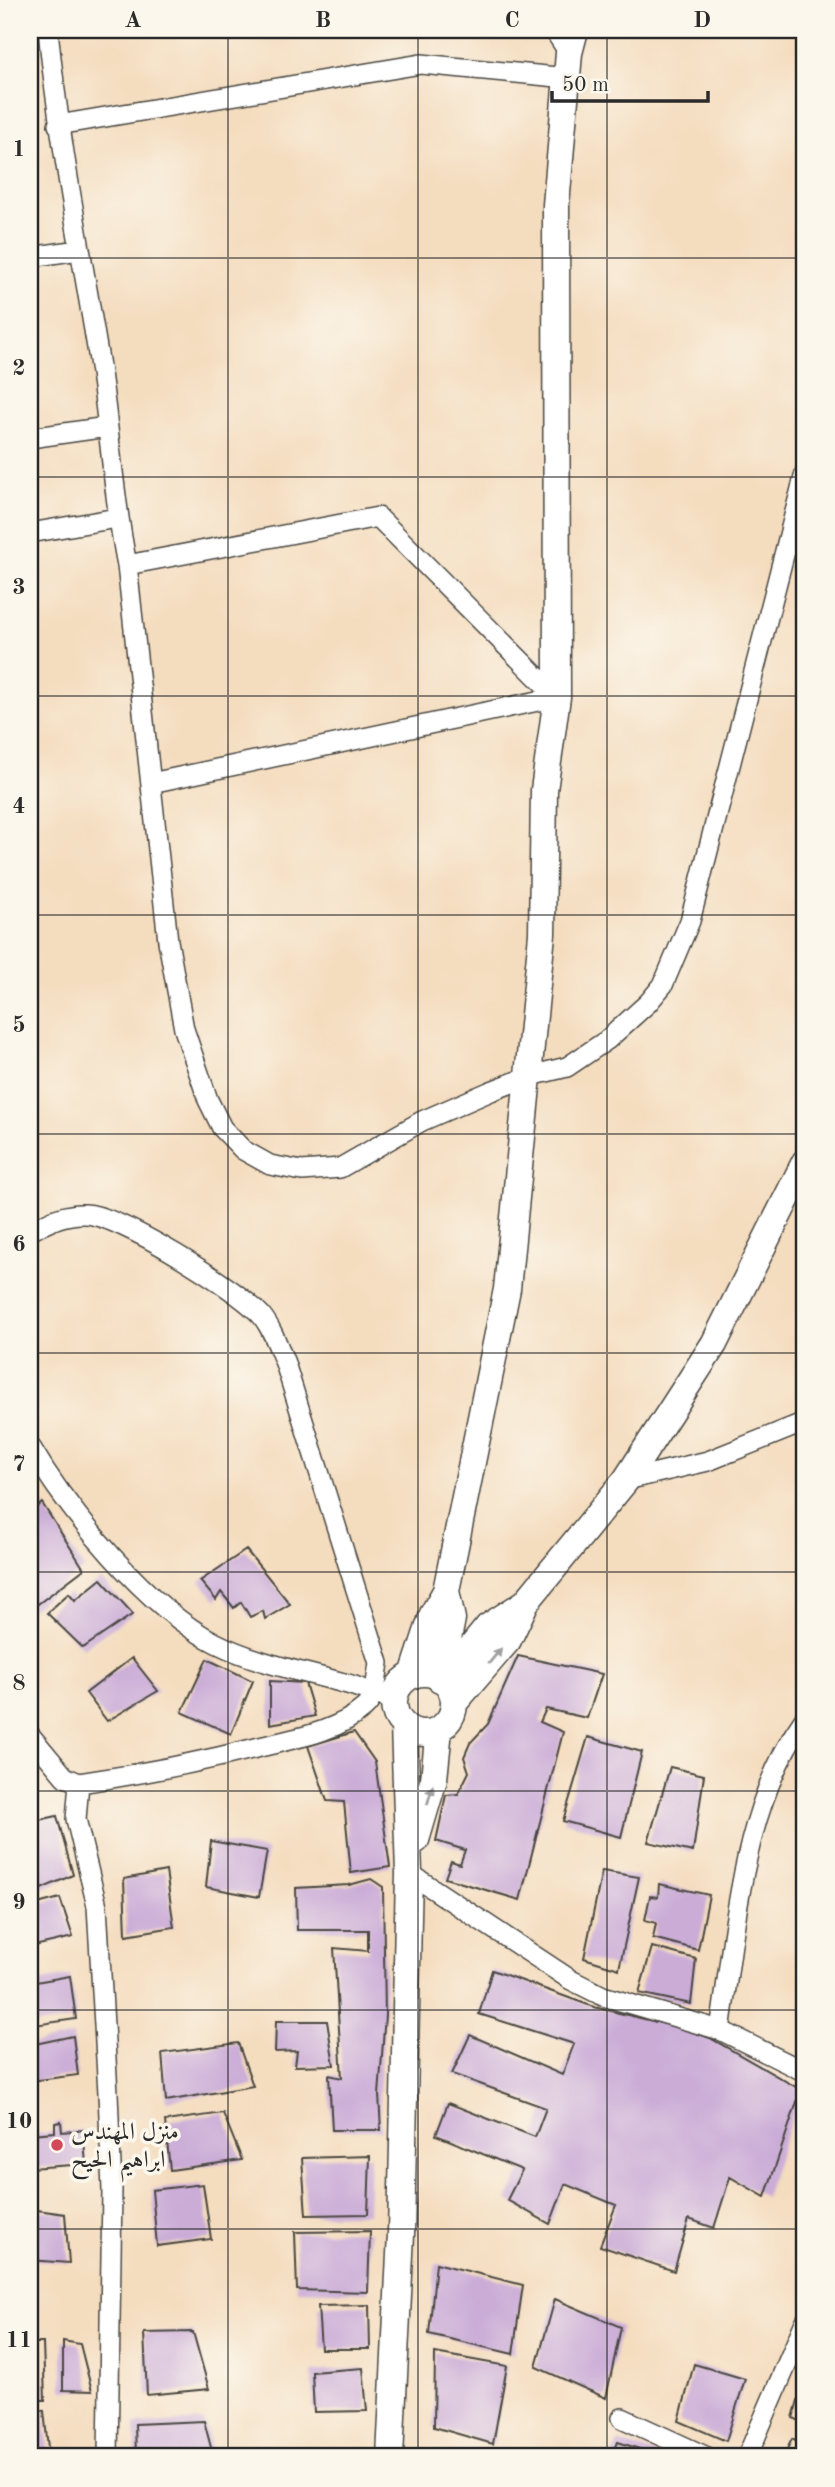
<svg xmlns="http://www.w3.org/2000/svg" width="835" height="2487" viewBox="0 0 835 2487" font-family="'Old Standard TT',Amiri,serif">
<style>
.building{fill:#caacd7}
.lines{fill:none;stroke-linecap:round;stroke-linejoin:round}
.street-casing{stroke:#494641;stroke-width:22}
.secondary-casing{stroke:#494641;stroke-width:29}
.street{stroke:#fff;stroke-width:19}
.secondary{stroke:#fff;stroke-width:26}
.oneway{fill:#a0a0a0}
.grid{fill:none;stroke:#2b2b2b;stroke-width:2;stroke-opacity:0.55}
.poi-dot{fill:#d1495b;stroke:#fbf7ec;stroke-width:2.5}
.labels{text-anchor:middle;stroke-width:7;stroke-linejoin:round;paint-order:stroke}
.poi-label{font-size:24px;fill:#2b2b2b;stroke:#fbf7ec;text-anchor:start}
.neatline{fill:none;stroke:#2b2b2b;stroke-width:2.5}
.grid-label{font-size:23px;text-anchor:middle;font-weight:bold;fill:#2b2b2b}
</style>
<rect width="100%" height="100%" fill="#fbf7ec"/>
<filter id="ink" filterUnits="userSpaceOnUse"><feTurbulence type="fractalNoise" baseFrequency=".0143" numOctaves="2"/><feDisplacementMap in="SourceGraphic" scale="14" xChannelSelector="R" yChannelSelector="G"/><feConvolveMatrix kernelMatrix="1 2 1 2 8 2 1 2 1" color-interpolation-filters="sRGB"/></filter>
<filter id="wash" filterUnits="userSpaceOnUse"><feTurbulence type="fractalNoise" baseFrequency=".00686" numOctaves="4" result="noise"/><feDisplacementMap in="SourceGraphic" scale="28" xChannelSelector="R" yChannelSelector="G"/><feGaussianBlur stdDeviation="1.57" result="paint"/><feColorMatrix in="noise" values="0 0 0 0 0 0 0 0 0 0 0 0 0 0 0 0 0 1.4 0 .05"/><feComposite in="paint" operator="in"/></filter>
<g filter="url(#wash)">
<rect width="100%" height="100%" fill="#f4dcbe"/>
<g id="blocks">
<path class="building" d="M42 1503 84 1569 30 1610V1513Z
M246 1550 290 1604 265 1619 263 1611 250 1617 241 1602 234 1608 221 1592 216 1600 200 1581Z
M101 1579 133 1614 83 1648 47 1613 69 1593 75 1600Z
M518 1656 602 1674 587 1718 546 1709 540 1722 563 1732 520 1900 445 1878 451 1861 460 1864 465 1850 436 1841 446 1795 458 1794 469 1772 464 1757 470 1743 488 1724Z
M132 1658 158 1691 107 1721 86 1693Z
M207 1659 253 1681 231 1734 182 1712Z
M270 1681 305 1683 315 1716 270 1724Z
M354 1732 375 1762 390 1867 351 1873 344 1802 327 1801 308 1746Z
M588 1737 642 1752 621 1837 563 1821Z
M670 1767 704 1775 693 1852 648 1842Z
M57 1816 73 1875 30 1894V1822Z
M211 1841 267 1851 259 1897 206 1887Z
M166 1871 174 1927 126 1935 124 1879Z
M602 1871 639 1877 619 1969 584 1958Z
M371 1879 383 1887 385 2015 379 2095 381 2130H332L329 2075 342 2078 334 1948 368 1951V1930H297L296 1888 349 1885Z
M659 1884 709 1895 698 1950 653 1938 656 1923 645 1920 650 1896 658 1897Z
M60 1898 73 1937 30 1947V1906Z
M652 1947 696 1959 691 2004 639 1993Z
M492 1970 594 2007 682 2028 710 2038 801 2090 765 2197 730 2177 714 2228 689 2219 674 2271 600 2246 616 2205 565 2184 550 2224 507 2200 522 2170 436 2135 448 2103 535 2137 546 2108 452 2074 470 2035 562 2075 574 2044 479 2014Z
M70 1976 76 2019 35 2025 30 2003V1983Z
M276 2021H327L334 2065 295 2066 297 2051 275 2052Z
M73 2036 78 2075 30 2081V2045Z
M238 2043 253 2086 166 2101 162 2053Z
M223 2113 242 2160 170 2170 165 2121Z
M61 2122 62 2132 83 2130 86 2164 31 2168 30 2134 55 2132V2123Z
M370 2156 368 2214 306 2215 302 2158Z
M203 2184 211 2239 157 2246 152 2190Z
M30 2209 65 2214 69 2263 30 2260Z
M370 2231 368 2292 297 2290 295 2232Z
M436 2263 523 2285 513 2354 429 2334Z
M555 2299 621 2327 606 2398 536 2367Z
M369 2305 370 2349H321L318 2306Z
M193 2332 209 2389 147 2395 144 2333Z
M63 2341 80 2344 92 2391 63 2390Z
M30 2343H43L45 2400H30Z
M435 2353 507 2366 493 2444 434 2427Z
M694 2364 745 2379 726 2441 679 2421Z
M363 2368 367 2411 314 2412 312 2372Z
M804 2379H805V2423L793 2418Z
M30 2410 44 2411 49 2457H30Z
M204 2421 213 2455 136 2457 135 2424Z
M792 2439 805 2446V2457H783Z
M618 2442 664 2457H612Z
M325 2451V2457H284V2452Z"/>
</g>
</g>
<g filter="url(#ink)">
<use href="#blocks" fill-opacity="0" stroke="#494641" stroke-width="2"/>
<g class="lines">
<defs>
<path id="street" d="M48 30C59 141 81 250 99 360 110 428 113 497 127 565L168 941 184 1029 208 1100 222 1128 243 1150 270 1165 302 1171 340 1168 422 1121 491 1091 530 1076 567 1067 607 1040 648 1003 663 985 690 921 805 473
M554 30 569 53
M58 125 421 64 568 78
M30 257 79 250
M30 438 107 427
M30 533 117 518
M127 565 378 517 557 697
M151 783 557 697
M30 1231C48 1222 64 1213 85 1214 120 1215 236 1288 261 1315 272 1328 278 1346 285 1363L379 1663C376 1679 377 1697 364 1708 338 1731 297 1738 264 1746 202 1762 142 1774 79 1783
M30 1446C68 1511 148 1609 216 1643 256 1663 301 1671 344 1683 361 1687 377 1696 394 1700
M626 1480 708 1461 805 1422
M30 1735 65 1777 79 1783 76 1819 97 1906 108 2093 112 2190 108 2457
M409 1873 571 1980 603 1996 720 2030 805 2072
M720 2030C736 1926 742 1806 805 1718
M622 2418 707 2457
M747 2457 805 2322"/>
<path id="secondary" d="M394 1703a30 30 0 1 1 60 0a30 30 0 1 1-60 0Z
M413 1675 433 1614 446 1591 507 1289 542 934 544 790 557 697 556 205 569 53 575 30
M440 1679 452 1619 446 1591
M444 1681 488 1627 525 1603
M454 1703 508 1640 526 1602 626 1480 714 1344 805 1162
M416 1840 434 1779 439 1729
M390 2457 401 2234 409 1873 404 1725"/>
</defs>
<use href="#street" class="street-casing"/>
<use href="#secondary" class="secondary-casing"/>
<use href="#street" class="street"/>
<use href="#secondary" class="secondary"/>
</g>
<defs><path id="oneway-solid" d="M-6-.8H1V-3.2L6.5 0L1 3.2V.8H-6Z" transform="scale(1.75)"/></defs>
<g class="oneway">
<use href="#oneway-solid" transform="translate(495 1656) rotate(-51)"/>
<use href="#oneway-solid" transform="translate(430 1795) rotate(-74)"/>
</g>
</g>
<path class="grid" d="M228 30V2457M418 30V2457M607 30V2457M30 258H805M30 477H805M30 696H805M30 915H805M30 1134H805M30 1353H805M30 1572H805M30 1791H805M30 2010H805M30 2229H805"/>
<circle class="poi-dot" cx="57" cy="2145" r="7"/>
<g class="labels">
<g class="poi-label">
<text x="71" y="2139">منزل المهندس<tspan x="71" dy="28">ابراهيم الحيح</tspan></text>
</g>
</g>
<rect width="835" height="2487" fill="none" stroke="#fbf7ec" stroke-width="77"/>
<path d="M552 91v10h156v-10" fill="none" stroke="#2b2b2b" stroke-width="3.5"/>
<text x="562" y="91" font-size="21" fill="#2b2b2b" stroke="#fbf7ec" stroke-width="5" paint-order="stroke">50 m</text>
<rect x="38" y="38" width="758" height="2410" class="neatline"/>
<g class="grid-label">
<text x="133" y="27">A</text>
<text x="323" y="27">B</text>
<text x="512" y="27">C</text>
<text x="702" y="27">D</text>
<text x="19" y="156">1</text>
<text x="19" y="375">2</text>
<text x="19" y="594">3</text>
<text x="19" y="813">4</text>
<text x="19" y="1032">5</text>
<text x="19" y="1251">6</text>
<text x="19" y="1471">7</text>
<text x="19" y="1690">8</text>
<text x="19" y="1909">9</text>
<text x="19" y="2128">10</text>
<text x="19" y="2347">11</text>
</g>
</svg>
